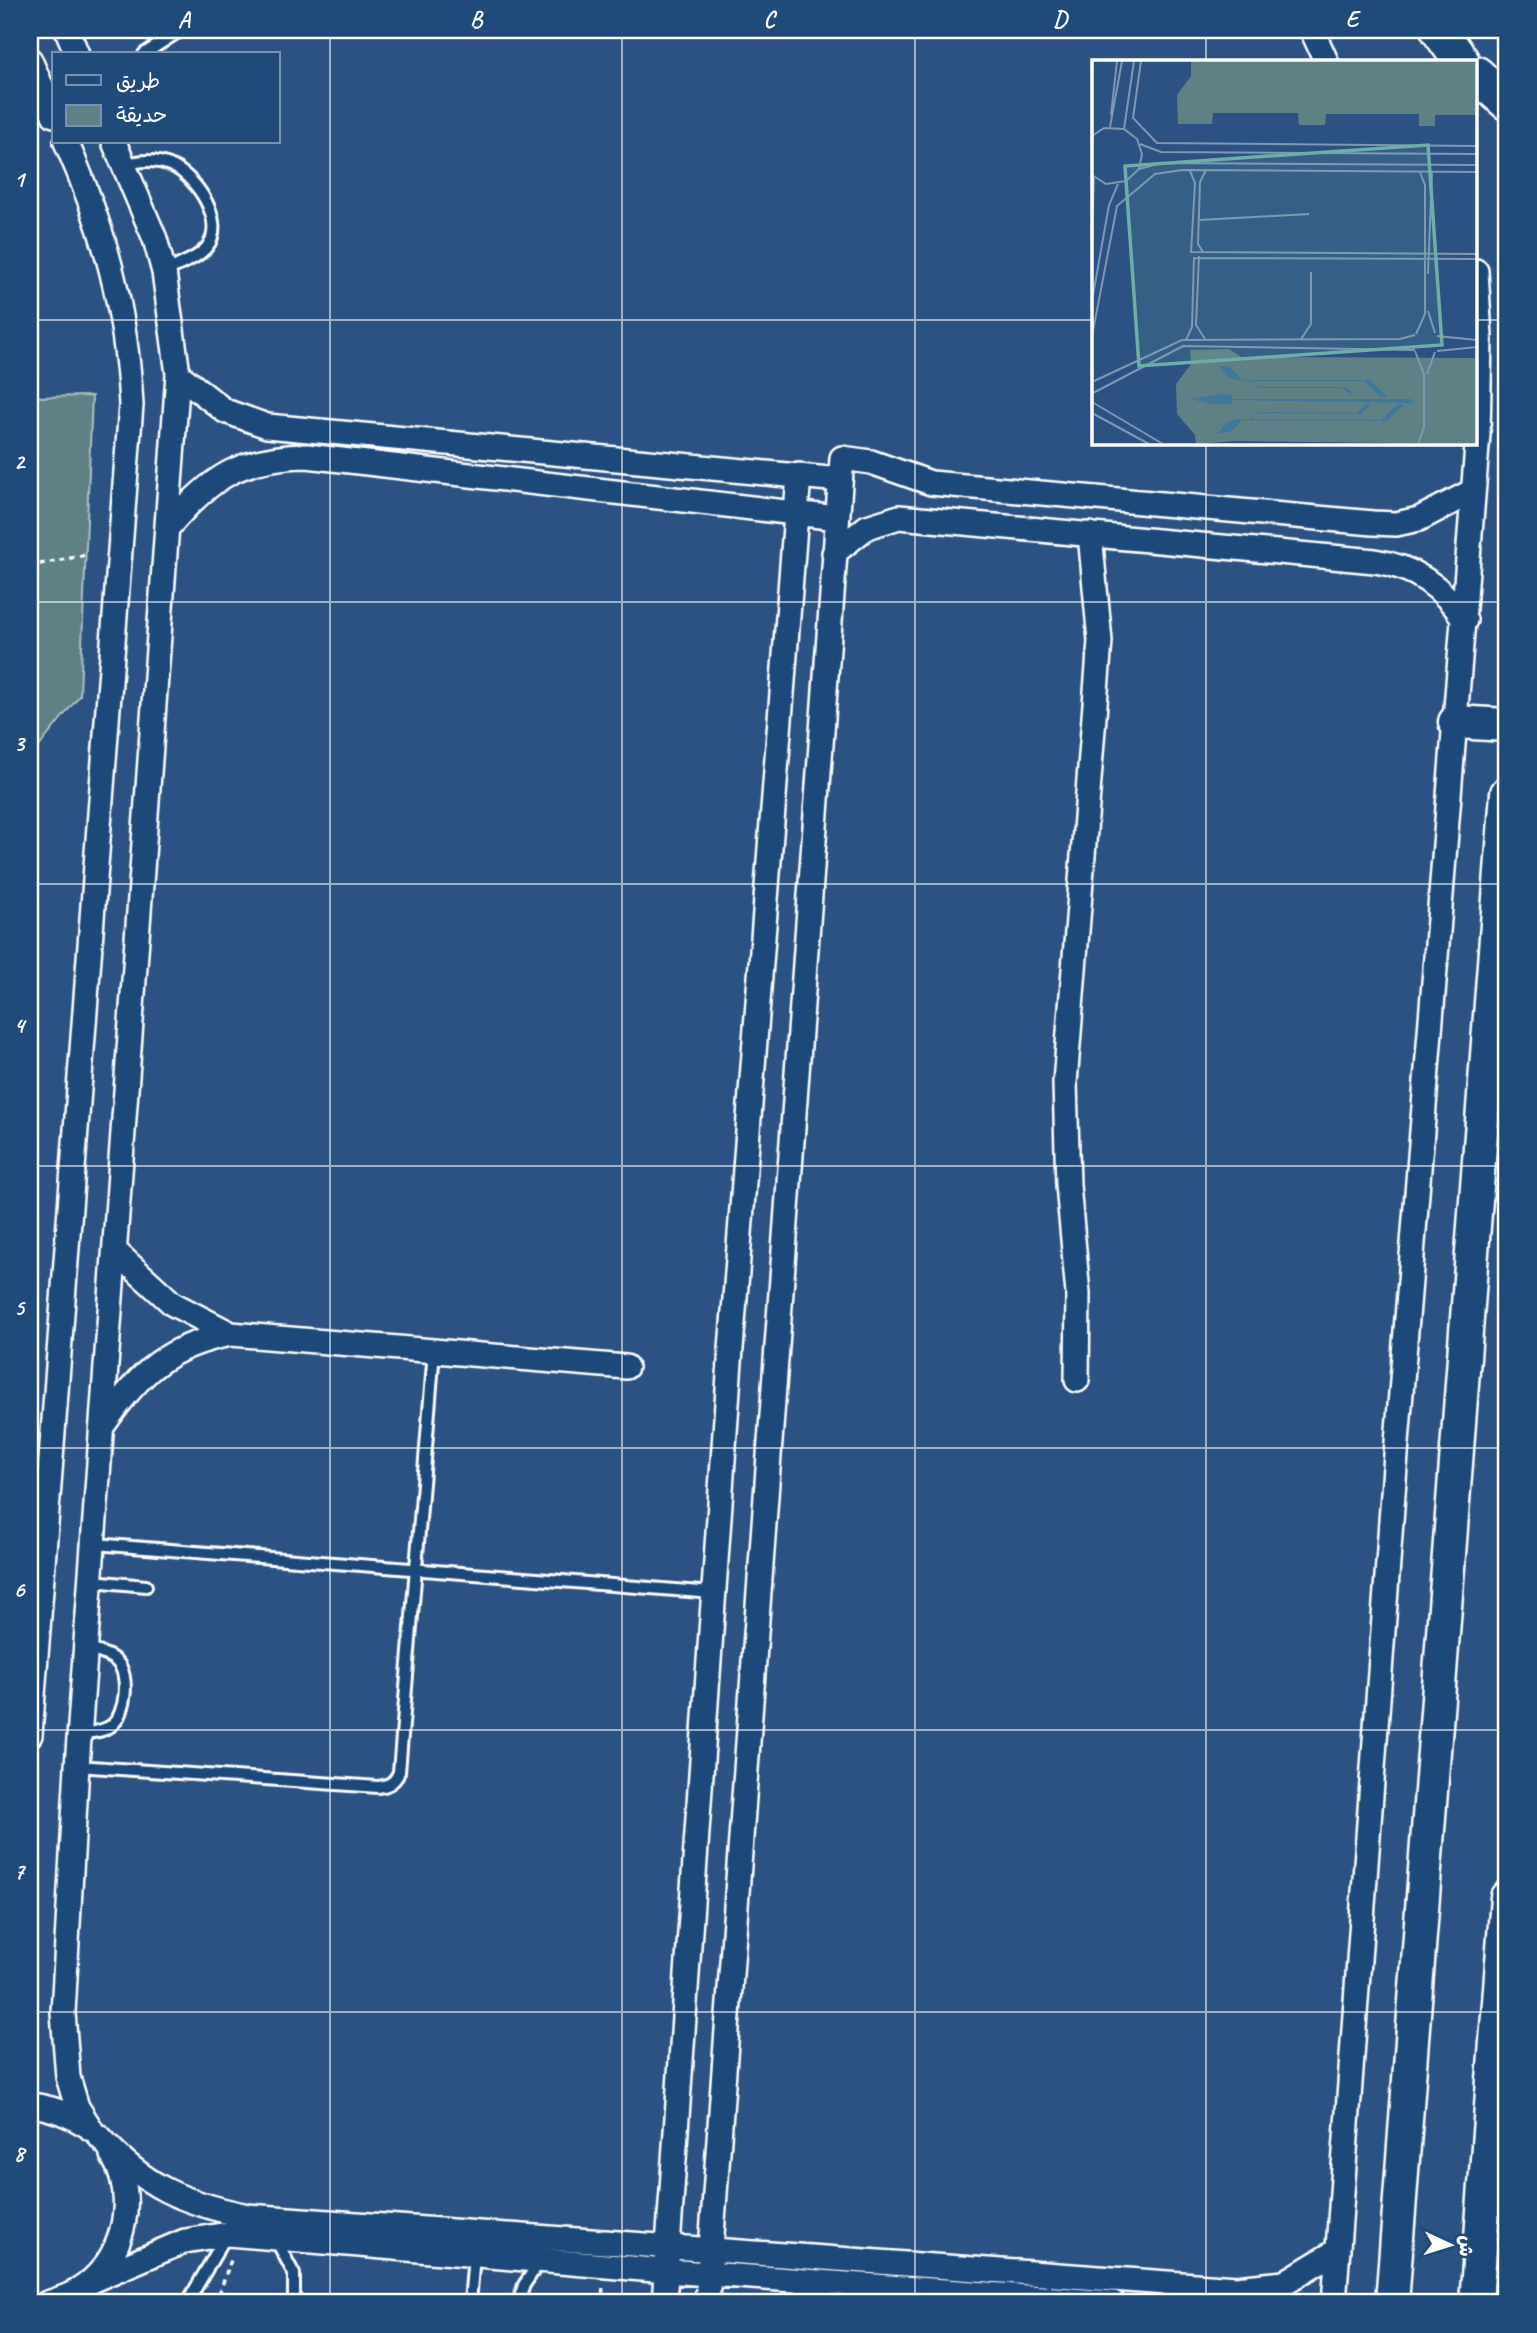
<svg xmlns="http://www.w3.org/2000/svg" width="1537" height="2333" viewBox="0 0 1537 2333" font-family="Caveat,'Playpen Sans Arabic',sans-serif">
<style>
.green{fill:#5f8186;stroke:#afc0c2;stroke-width:2}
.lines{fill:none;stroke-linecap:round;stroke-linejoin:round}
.lane-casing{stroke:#fff;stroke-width:16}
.street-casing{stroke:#fff;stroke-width:28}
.secondary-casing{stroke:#fff;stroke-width:37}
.primary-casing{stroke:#fff;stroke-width:40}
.path{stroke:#fff;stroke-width:3.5;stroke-dasharray:5 5;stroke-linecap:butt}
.lane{stroke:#1f4a7a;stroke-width:10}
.street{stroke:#1f4a7a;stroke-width:23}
.secondary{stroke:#1f4a7a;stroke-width:32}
.primary{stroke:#1f4a7a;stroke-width:35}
.grid{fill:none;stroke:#fff;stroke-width:2;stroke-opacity:0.55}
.inset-road{fill:none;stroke:#8097b4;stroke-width:2}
.view{fill:#6fada8;fill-opacity:0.15;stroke:#6fada8;stroke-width:3.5}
.inset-edge{fill:none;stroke:#fff;stroke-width:3.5}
.neatline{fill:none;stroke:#fff;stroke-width:2.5}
.grid-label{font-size:23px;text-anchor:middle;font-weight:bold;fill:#fff}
</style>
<rect width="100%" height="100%" fill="#2b5282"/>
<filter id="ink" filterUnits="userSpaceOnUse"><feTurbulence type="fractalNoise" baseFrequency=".0143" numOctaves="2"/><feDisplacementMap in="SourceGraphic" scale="14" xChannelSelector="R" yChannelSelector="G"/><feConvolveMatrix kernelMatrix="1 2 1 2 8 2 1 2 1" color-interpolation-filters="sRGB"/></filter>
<g filter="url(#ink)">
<path class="green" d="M92 396 80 695 30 758V397Z"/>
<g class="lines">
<defs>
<path id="lane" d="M144 54 181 30
M124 165C140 160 156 159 172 166 196 177 227 222 207 247 197 259 178 265 164 272
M95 1544 713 1593
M92 1581 146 1586
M80 1734C91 1732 104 1732 112 1725 126 1714 130 1674 117 1662 110 1654 96 1652 87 1648
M77 1766 378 1787C389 1786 395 1782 399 1772L434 1351
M276 2240 294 2274V2303
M187 2303 226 2236
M470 2303 474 2255
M518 2303 524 2285 540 2261"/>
<path id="street" d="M67 30 77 54
M1312 30 1326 61
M30 60 54 115
M178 374 225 411 267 426 840 480
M169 526C211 477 241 457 307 456L837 518
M834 553 867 527 899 517 1375 561C1415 567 1443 587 1465 620
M115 1251 173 1304 231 1334
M1077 1380 1078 1294 1068 1185 1065 1083 1100 641 1090 534
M104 1424C140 1372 167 1346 231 1334L626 1367
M30 1735 131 405C126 308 105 230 66 142
M30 2105C52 2107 69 2114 88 2126
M91 2129 77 2107 68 2077 63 2013 77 1766 178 374 164 272 155 239 114 142
M100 2137C144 2187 184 2203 248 2216L1236 2288 1284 2283 1338 2250
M93 2280 185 2241 228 2234 666 2271 1113 2303
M47 2303C63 2298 78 2293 91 2281 125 2251 137 2195 112 2155
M664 2303 729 1375 799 475
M707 2303 842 458 871 462 931 483 1373 523 1396 524 1419 519 1473 491
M1334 2303 1394 1480 1478 434 1480 337 1476 271"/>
<path id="secondary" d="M1455 722 1507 725
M1392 2303 1507 793
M1476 2303 1507 1897"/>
<path id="primary" d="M1439 30 1461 61
M1476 74 1507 102"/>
</defs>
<use href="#lane" class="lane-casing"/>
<use href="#street" class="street-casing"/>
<use href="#secondary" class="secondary-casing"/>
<use href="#primary" class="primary-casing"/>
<path class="path" d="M30 566 86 555
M216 2303 232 2257
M602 2303 603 2284"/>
<use href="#lane" class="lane"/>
<use href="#street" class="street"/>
<use href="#secondary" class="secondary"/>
<use href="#primary" class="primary"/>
</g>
</g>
<path class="grid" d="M330 30V2303M622 30V2303M915 30V2303M1206 30V61M30 320H1094M1476 320H1507M1206 443V2303M30 602H1507M30 884H1507M30 1166H1507M30 1448H1507M30 1730H1507M30 2012H1507"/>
<g transform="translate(1092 60)">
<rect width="385" height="385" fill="#2b5282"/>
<path d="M99 1H385V55H343V66H327V54H234L233 65H207L206 53H121L120 64H86L85 35 99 16ZM137 289 149 297 385 298V384L145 381 104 384 103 375 85 354 84 324 99 304 98 290Z" fill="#5f8186"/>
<path d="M126 305 139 308 150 320H278L295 337H288L272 321H160L167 327H254L264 337 249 328H166L159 321 145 320 136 317ZM129 334 140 335V339H319L322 343 140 340 139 344H120L98 339ZM274 344H279L269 354 166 353 160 359 289 360 306 344H312L295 361 150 360 140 371 125 374 134 363 145 359H158L166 352 265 353Z" fill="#40779c"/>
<path class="inset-road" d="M49 1 41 58 65 83 385 86M19 55 25 1M18 67 30 1M32 69 42 1M0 76 12 68 32 69 45 79 50 94 47 109 34 121 14 124 0 115M48 84 69 92 385 94M47 109 70 103 385 105M98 111 103 123 99 192 385 194M107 160 217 154M0 177 2 118M111 192 106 184 108 122 114 110M107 196 104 265 113 279M102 198 385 199M336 214 340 112M0 241 17 145 26 124M336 251 343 273M324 274 333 254V125L328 112M0 276 25 146 63 114 90 110 385 112M345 276 385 280M209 279 219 264V212M94 280 100 267 102 197M323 291 332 314V367L326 384M345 291 385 287M335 314 343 292M0 322 90 280 308 279 323 275M1 333 91 286 323 290M0 342 71 384M0 353 57 384"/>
<path class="view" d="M336 85 350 285 47 306 33 106Z"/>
<rect width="385" height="385" class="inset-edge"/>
</g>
<rect width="1537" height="2333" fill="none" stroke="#1f4a7a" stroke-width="77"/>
<rect x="52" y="52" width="228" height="91" fill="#1f4a7a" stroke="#7992af" stroke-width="2"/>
<rect x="66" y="75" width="35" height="10" fill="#1f4a7a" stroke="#7992af" stroke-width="2"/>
<text x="116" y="88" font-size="21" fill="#ffffff">طريق</text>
<rect x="66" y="105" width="35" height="21" fill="#5f8186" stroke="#7992af" stroke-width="2"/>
<text x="116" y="122" font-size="21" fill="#ffffff">حديقة</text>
<g transform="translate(1450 2245) rotate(94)" stroke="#1f4a7a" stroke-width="5" paint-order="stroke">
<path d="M0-5L12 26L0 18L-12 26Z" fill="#ffffff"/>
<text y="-10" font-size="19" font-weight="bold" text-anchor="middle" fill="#ffffff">ش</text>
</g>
<rect x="38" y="38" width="1460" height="2256" class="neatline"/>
<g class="grid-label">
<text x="184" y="27">A</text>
<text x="476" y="27">B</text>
<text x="769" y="27">C</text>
<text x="1060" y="27">D</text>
<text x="1352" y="27">E</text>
<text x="19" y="187">1</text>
<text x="19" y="469">2</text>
<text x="19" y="751">3</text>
<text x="19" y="1033">4</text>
<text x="19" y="1315">5</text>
<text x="19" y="1597">6</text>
<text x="19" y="1879">7</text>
<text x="19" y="2161">8</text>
</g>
</svg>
